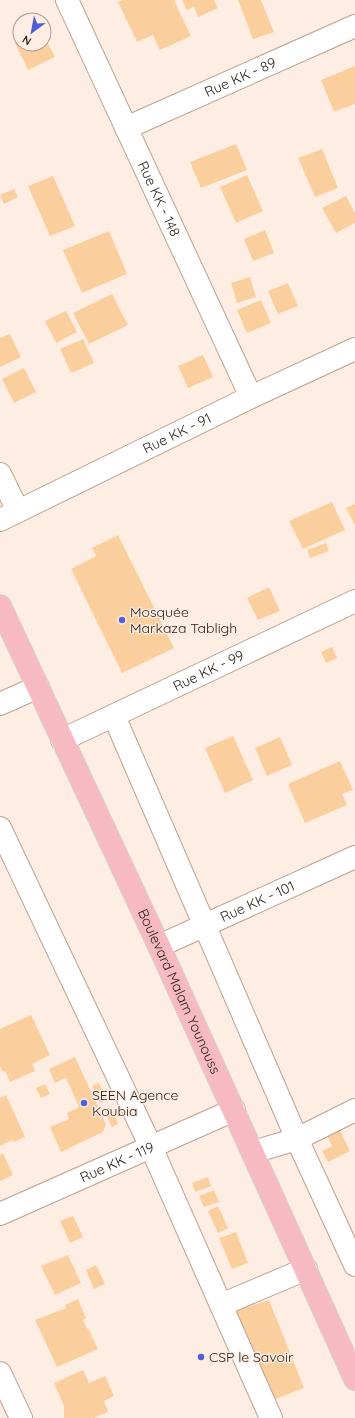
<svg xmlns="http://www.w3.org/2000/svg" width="355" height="1418" viewBox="0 0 355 1418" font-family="Quicksand,sans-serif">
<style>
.building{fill:#facf9d}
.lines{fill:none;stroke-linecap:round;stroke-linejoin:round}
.minor-casing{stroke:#bba291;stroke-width:24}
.major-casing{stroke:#d4d2d0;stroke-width:24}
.minor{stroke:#fff;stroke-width:22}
.major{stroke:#f7bac2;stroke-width:22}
.poi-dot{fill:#515fd5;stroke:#fdede2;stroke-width:1.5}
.labels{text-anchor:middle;stroke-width:3;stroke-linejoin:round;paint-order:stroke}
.street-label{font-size:14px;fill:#261d16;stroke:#fdede2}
.poi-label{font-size:14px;fill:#261d16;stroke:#fdede2;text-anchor:start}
</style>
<rect width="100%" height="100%" fill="#fdede2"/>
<path class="building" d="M123 0H174L191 36 160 50 153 35 137 42 118 2Z
M182 0H214L218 8 198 17 194 7 187 10Z
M238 0H261L274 32 253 39Z
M44 36 55 57 28 70 15 43 20 40V44H44Z
M355 66V104L334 112 321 80Z
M236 144 247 170 201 188 190 162Z
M322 149 338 188 315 197 298 158Z
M247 175 263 211 236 223 220 187Z
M53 176 75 226 50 236 28 186Z
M14 189 18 197 4 204 0 195Z
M346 196 355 213V223L336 233 322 208Z
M265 230 274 253 253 261 244 239Z
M109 231 127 274 82 293 63 250Z
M250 277 256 297 237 303 231 283Z
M288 283 298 306 278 314 268 291Z
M112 294 128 325 89 344 73 313Z
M261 300 271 323 247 333 237 310Z
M66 311 77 332 56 343 45 321Z
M10 334 21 357 0 367V338Z
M83 339 94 363 71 373 60 349Z
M203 355 213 377 188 388 178 366Z
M24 368 36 392 14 403 2 379Z
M332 502 345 530 303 549 289 521Z
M355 504V525L346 508Z
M118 535 174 648 122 673 71 569 96 556 92 548Z
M326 543 329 551 310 558 307 550Z
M269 587 280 611 258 620 247 598Z
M332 647 337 658 326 663 321 652Z
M233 736 253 780 225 793 205 748Z
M280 737 292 765 267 776 255 748Z
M340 761 353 790 342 794 347 805 305 823 288 784Z
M31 1015 50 1055 32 1064 35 1071 10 1082 5 1071 3 1072 0 1066V1029Z
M75 1057 106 1124 103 1132 61 1152 50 1127 69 1119 67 1113 79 1107 66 1078 55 1083 49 1069Z
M99 1083 107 1100 99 1103 92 1086Z
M45 1084 50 1094 41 1098 36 1088Z
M6 1095 25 1137 14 1142 12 1140 0 1146V1098Z
M111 1107 118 1124 112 1127 104 1110Z
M339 1128 350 1151 328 1162 322 1151 332 1146 327 1135Z
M3 1153 13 1175 0 1181V1155Z
M208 1177 211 1186 195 1192 192 1183Z
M214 1190 219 1202 204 1207 199 1196Z
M218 1206 228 1228 218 1233 208 1211Z
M73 1216 83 1237 70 1243 60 1221Z
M236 1232 248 1263 232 1269 219 1238Z
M68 1255 81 1283 55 1295 41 1266Z
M96 1265 105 1284 94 1289 86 1270Z
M78 1299 86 1318 83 1320 87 1329 88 1328 98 1349 57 1367 35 1320 66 1308 65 1305Z
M269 1300 304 1388 273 1400 236 1311Z
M83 1370 89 1383 105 1376 114 1396 104 1401 108 1412 94 1418H64V1406L54 1383Z"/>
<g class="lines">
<defs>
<g id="minor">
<path id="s1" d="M67 0 251 397"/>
<path id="s2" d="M126 128 355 26"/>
<path d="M0 474 18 511"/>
<path id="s3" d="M0 520 251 397 355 349"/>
<path d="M0 704 38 687"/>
<path d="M114 716 297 1139 355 1265"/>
<path id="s4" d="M62 740 355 601"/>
<path d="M0 828 151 1147 271 1418"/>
<path id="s5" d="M159 946 355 857"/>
<path d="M253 1152 297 1139 355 1110"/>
<path id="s6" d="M0 1214 234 1110"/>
<path d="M221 1305 306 1269"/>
<path d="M0 1373 21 1418"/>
</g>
<g id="major">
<path id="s7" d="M0 606 159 946 355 1379"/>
</g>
</defs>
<use href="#minor" class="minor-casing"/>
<use href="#major" class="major-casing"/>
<use href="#minor" class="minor"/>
<use href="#major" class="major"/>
</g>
<g class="poi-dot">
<circle cx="122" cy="620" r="4"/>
<circle cx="84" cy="1103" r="4"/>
<circle cx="201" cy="1357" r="4"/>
</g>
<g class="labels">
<g class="street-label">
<text dy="5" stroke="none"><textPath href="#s2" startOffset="125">Rue KK - 89</textPath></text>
<text dy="5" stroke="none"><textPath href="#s1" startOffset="219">Rue KK - 148</textPath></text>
<text dy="5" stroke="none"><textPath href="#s3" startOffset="197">Rue KK - 91</textPath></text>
<text dy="5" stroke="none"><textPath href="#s4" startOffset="162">Rue KK - 99</textPath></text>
<text dy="5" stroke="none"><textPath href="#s5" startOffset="108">Rue KK - 101</textPath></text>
<text dy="5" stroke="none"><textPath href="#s7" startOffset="425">Boulevard Malam Younouss</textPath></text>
<text dy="5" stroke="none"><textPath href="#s6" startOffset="128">Rue KK - 119</textPath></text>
</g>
<g class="poi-label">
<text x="130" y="617">Mosquée<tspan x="130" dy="16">Markaza Tabligh</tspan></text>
<text x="92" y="1100">SEEN Agence<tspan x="92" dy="16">Koubia</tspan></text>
<text x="209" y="1362">CSP le Savoir</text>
</g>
</g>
<g transform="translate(32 32) rotate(212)"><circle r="19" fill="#fdede2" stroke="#a79a90"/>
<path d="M0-3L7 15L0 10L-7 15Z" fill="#515fd5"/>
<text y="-6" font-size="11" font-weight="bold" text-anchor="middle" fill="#261d16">N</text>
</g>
</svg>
